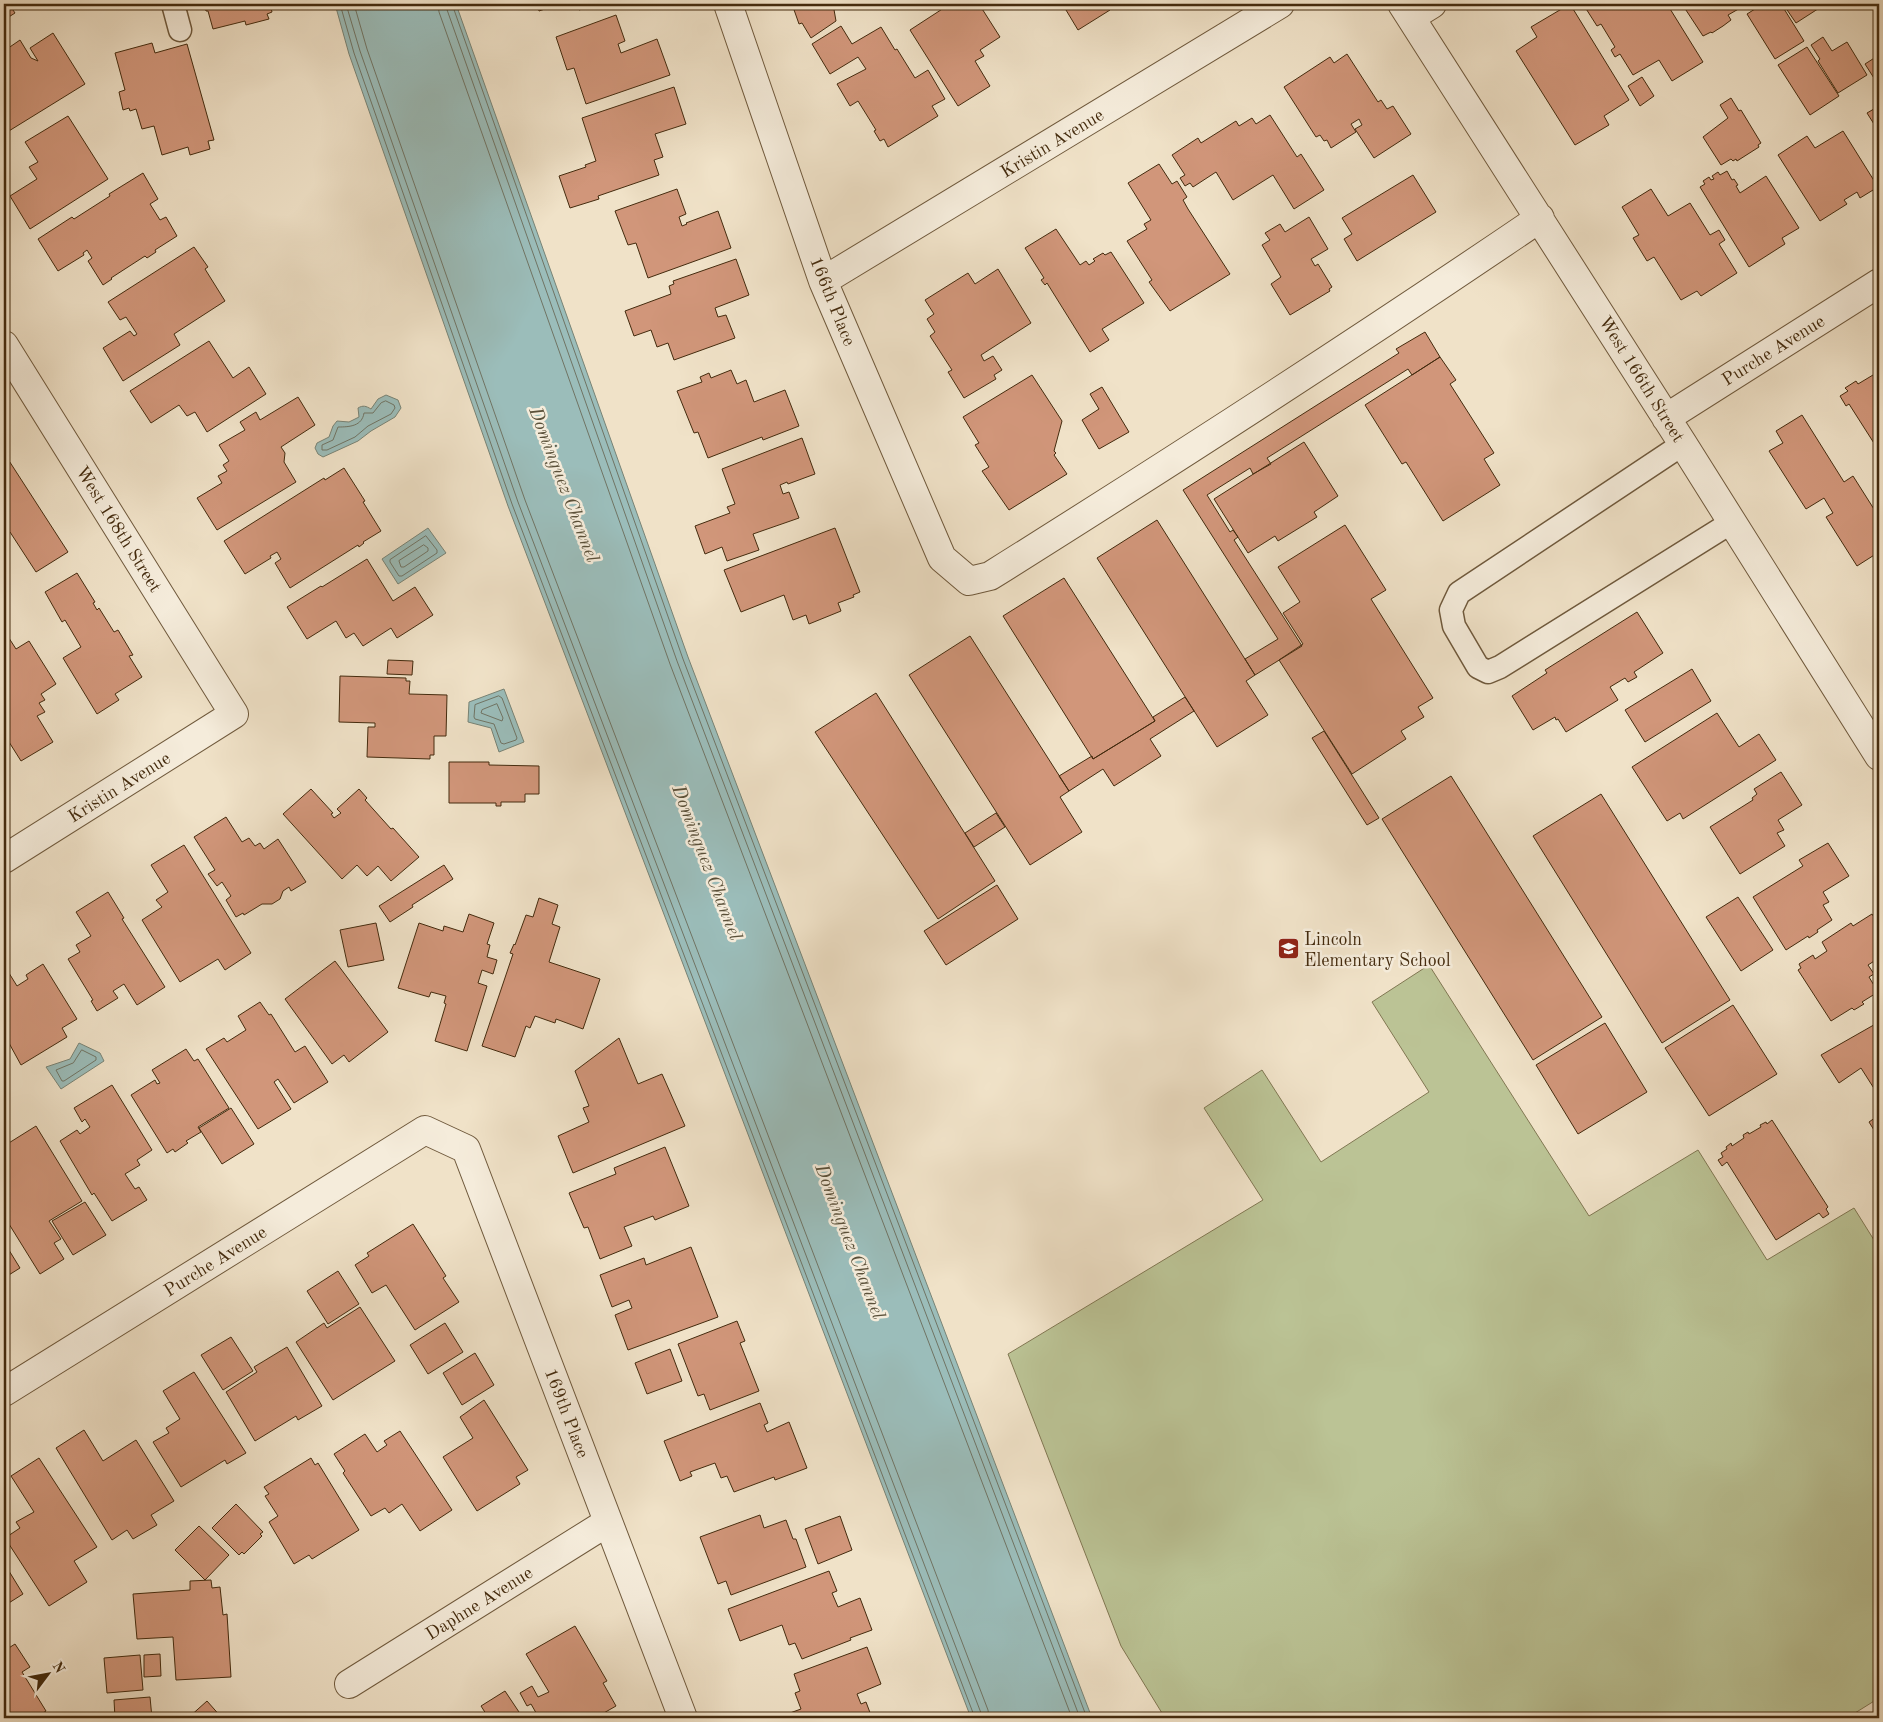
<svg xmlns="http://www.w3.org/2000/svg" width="1883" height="1722" viewBox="0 0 1883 1722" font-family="'Old Standard TT',serif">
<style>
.green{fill:#bbc395;stroke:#807752}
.water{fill:#9bbdba;stroke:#788375}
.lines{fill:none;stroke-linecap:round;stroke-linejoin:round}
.shore{stroke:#707464;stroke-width:1}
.building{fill:#d1967a;stroke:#442b0e}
.lane-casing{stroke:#6f593c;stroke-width:25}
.street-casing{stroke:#6f593c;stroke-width:30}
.lane{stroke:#f5ecdb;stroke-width:22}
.street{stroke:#f5ecdb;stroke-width:28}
.labels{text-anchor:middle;stroke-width:5;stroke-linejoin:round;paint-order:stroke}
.street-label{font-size:18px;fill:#442b0e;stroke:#f5ecdb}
.poi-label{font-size:18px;fill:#442b0e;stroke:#f5ecdb;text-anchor:start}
.water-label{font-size:19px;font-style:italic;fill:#5a5039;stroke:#f5ecdb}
</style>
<rect width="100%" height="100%" fill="#f0e2c8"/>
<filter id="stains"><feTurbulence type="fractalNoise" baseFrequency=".004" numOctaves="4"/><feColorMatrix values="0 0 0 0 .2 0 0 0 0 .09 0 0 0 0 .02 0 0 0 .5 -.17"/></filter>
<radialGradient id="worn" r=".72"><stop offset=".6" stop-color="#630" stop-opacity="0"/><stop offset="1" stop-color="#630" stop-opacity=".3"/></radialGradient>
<path class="green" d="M1429 965 1589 1216 1698 1150 1767 1260 1854 1208 1879 1248V1698L1847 1718H1165L1121 1646 1008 1354 1263 1200 1204 1108 1262 1070 1321 1162 1429 1092 1372 1002Z"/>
<path class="water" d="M335 4H456L688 657 1092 1718H971L508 506 349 54Z
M386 395 398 400 401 408 395 417 371 431 358 441 323 457 318 454 315 448 317 443 329 437 333 426 337 421 349 422 359 417 358 408C363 405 366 406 371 409L378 399Z
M428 528 446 553 398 584 382 559Z
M504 689 524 742 499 752 491 728 468 722 469 702Z
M79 1043 100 1053 104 1061 61 1089 46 1067 70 1059Z"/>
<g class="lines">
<path class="shore" d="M340 4 354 53 512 504 975 1718
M346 4 360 51 518 502 981 1713V1718
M354 4 367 49 525 500 988 1710 989 1718
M438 4 439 12 670 664 1072 1718
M445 4 677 661 1080 1718
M452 4 683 659 1087 1718
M386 401 394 405 395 408 391 414 368 426 355 437 327 450H322V445L333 440 338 427C350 427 362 426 364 413H373L381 403Z
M426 536 437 550V553L402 576H399L390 562V560Z
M424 545 428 548V551L404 567H401L399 561Z
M499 696 502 698 517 738 516 740 504 744 501 743 494 724 475 719 474 717 475 705Z
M497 704 503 718 502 721 481 713 482 710Z
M82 1050 96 1057V1060L64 1081H62L56 1070 73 1063Z"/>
</g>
<path class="building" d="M4 4H9L15 13 4 20Z
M204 4H270L272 12 267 14 269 19 246 25 245 21 213 29 208 11H206Z
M537 4H555H553L554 6 539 11Z
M571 4H599L579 10 578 6 572 7Z
M792 4H833L836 21 811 38 802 23 799 24Z
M950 4H979L1000 37 980 50 984 56 975 61 990 86 958 106 910 30Z
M1054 4H1106L1110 10 1078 30 1063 5 1057 9Z
M1570 4 1629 100 1604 116 1609 125 1575 145 1516 51 1537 37 1531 27Z
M1583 4H1626L1627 5 1637 4 1640 9 1647 4H1667L1703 62 1672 81 1659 60 1633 75 1620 54 1615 57 1611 50 1615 47 1601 24 1597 26Z
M1682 4H1740L1742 7 1728 15 1731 20 1723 26 1712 33 1711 32 1703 36Z
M1763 4H1781L1804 41 1775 59 1747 14Z
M1783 4H1824V5L1796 23Z
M616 15 625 41 618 44 621 53 657 39 670 75 586 104 574 68 567 70 556 37Z
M841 26 852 44 881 27 895 50 897 49 915 78 928 70 945 99 932 106 938 116 888 147 884 139 880 141 874 131 876 130 858 101 850 106 837 84 866 69 858 57 830 74 812 44Z
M53 33 85 84 4 134V51L20 40 31 58 38 61 30 48Z
M1823 37 1832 51 1847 42 1867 75 1838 93 1818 61 1820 59 1811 45Z
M152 43 155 53 187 44 214 140 208 141 210 149 190 155 188 147 162 155 154 126 142 129 136 109 130 111 129 108 123 110 119 92 125 90 115 53Z
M1807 47 1839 96 1810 115 1778 65Z
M1347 54 1378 102 1381 100 1387 109 1393 106 1411 134 1374 158 1355 129 1362 125 1359 119 1351 124 1356 132 1331 148 1327 140 1324 141 1320 135 1316 137 1284 87 1330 57 1334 63Z
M1879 55V86L1865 64Z
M1642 77 1654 96 1640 106 1628 86Z
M674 87 686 124 655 134 663 157 654 160 659 175 598 196 599 199 570 208 559 176 586 167 585 165 596 161 582 118Z
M1731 98 1739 111 1741 110 1761 143 1758 145 1759 147 1737 161 1736 159 1733 161 1731 159 1721 165 1703 137 1728 118 1720 105Z
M1879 106V132L1867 113Z
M1270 115 1297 157 1301 154 1324 190 1294 209 1273 175 1233 200 1216 172 1193 187 1190 183 1185 186 1180 178 1185 175 1172 155 1198 138 1201 143 1236 121 1239 126 1252 118 1256 124Z
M68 116 108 179 30 229 10 196 37 179 29 167 38 162 25 142Z
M1843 131 1878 187 1860 198 1857 192 1844 200 1847 204 1820 221 1778 155 1807 136 1815 148Z
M1159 164 1172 184 1177 181 1187 197 1183 200 1188 209 1230 274 1170 311 1149 282 1152 280 1127 241 1147 229 1144 224 1151 220 1128 183Z
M1727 171 1732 180 1734 179 1738 185 1736 186 1740 193 1766 176 1799 228 1782 238 1785 244 1749 267 1700 187 1705 184 1703 181 1709 177 1711 180 1714 179 1712 176 1718 172 1720 175Z
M143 173 158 199 150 204 160 220 166 217 177 236 155 250 156 252 147 258 145 256 111 278 112 279 103 285 88 261 92 258 87 250 83 253 84 255 58 271 38 239 72 217 74 219 110 196 109 194Z
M1413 175 1436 212 1357 261 1344 239 1352 234 1342 218Z
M677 189 686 214 679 217 682 226 687 224 686 223 718 211 731 248 648 278 636 243 628 245 615 211Z
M1651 189 1668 216 1690 203 1710 235 1719 230 1725 240 1719 244 1737 273 1701 296 1697 291 1681 300 1654 257 1647 261 1633 238 1639 235 1622 207Z
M1309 217 1328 249 1311 259 1315 266 1318 264 1332 287 1329 289 1330 291 1290 315 1271 284 1281 277 1262 245 1270 240 1265 233 1280 224 1285 232Z
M1056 229 1080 265 1086 261 1089 265 1095 261 1093 259 1103 253 1105 255 1111 252 1144 303 1102 329 1109 340 1090 352 1047 283 1045 285 1041 280 1044 278 1025 248Z
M194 247 208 267 205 269 225 301 174 334 180 345 123 381 103 348 130 331 134 336 137 334 126 317 120 320 108 302Z
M736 259 749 295 715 308 718 317 726 315 735 338 674 360 668 343 657 347 651 330 634 336 625 311 671 294 669 286 674 284 673 281Z
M998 269 1031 323 981 355 984 361 993 356 1002 370 994 375 996 379 964 398 948 372 952 370 930 336 935 332 927 319 934 314 925 300 968 273 975 284Z
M1425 332 1440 357 1412 375 1408 369 1267 458 1271 464 1253 474 1250 468 1207 495 1230 532 1233 530 1238 537 1234 540 1302 646 1255 675 1245 659 1278 639 1183 490 1399 353 1396 349Z
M209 341 233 378 249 367 266 394 207 432 195 412 187 416 179 405 151 423 130 391Z
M1440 357 1456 380 1450 384 1494 453 1484 459 1500 485 1443 521 1406 462 1402 464 1365 405Z
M731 370 737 384 746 380 754 402 785 390 799 426 763 440 762 437 708 458 698 432 694 433 677 391 702 382 700 377 709 373 711 378Z
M1878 372 1879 373V451L1849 404 1846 406 1840 396 1848 391 1845 388 1856 381 1858 384Z
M1032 375 1062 421 1054 451 1056 453 1054 455 1067 474 1009 510 982 471 989 467 975 445 979 443 963 417Z
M1102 387 1129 432 1099 449 1082 420 1099 409 1090 394Z
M298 397 315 425 281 447 285 453 284 462 296 482 217 530 197 498 222 483 218 476 227 471 223 465 229 461 219 445 245 430 240 422 256 412 260 420Z
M1802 415 1844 482 1853 476 1879 517V552L1857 566 1826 517 1833 513 1824 498 1806 509 1769 451 1783 443 1776 431Z
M802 438 815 474 788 484 787 482 780 485 783 494 789 492 799 518 753 534 759 550 727 561 722 547 705 554 695 526 730 513 727 507 735 504 722 469Z
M1304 442 1338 496 1314 512 1317 517 1278 541 1275 536 1248 553 1214 499Z
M4 453 68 552 36 572 10 532 4 536Z
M344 468 365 501 363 502 381 531 363 542 364 543 359 547 358 545 290 588 275 563 281 559 277 552 270 556 271 558 245 574 224 541 324 478 325 480Z
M1157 520 1255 675 1246 681 1268 715 1217 747 1097 558Z
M1345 525 1386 590 1371 599 1433 698 1418 707 1424 717 1401 731 1406 739 1352 774 1279 660 1303 644 1283 613 1300 602 1278 567Z
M835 528 860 592 853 595 854 597 838 603 841 611 809 624 806 615 793 620 784 595 741 612 724 570Z
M367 559 393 601 415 587 433 615 397 638 391 628 363 646 354 633 346 638 336 621 307 639 287 607 321 586 322 587Z
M77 573 95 602 93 603 97 610 99 608 114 632 118 630 133 655 129 656 142 677 115 694 119 700 97 714 63 658 81 647 65 620 62 622 45 592Z
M1064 578 1155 721 1093 759 1003 616Z
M1637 612 1663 653 1634 672 1637 677 1628 682 1625 678 1610 687 1618 700 1566 732 1558 719 1556 720 1555 717 1533 730 1512 696 1547 673 1545 670Z
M7 635 16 649 29 641 56 684 41 694 45 700 39 703 45 712 37 716 53 742 21 761 4 734V638Z
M970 636 1069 791 1060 797 1082 832 1030 865 909 675Z
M388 660 413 661 412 675 387 674Z
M1692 669 1711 701 1645 742 1625 710Z
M340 676 406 678V681H410L409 694 447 695 446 736H434V755H430V759L367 757 368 727H375V723L339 722Z
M876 693 995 881 938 919 815 732Z
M1185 697 1194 711 1150 739 1161 756 1114 786 1103 769 1069 791 1059 776 1092 756 1093 759 1155 721 1153 717Z
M1717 713 1739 747 1759 734 1776 760 1683 819 1680 813 1667 821 1632 767Z
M1324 731 1379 818 1367 825 1312 738Z
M449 762H489V765L539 766V794H525V802H501V806H496V803H449Z
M1781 772 1802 805 1778 820 1784 830 1777 833 1785 846 1740 874 1710 827 1753 800 1752 798 1757 794 1754 789Z
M1451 776 1602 1017 1533 1060 1382 819Z
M311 789 333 813 331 814 334 818 341 813 337 809 359 789 367 798 365 800 391 829 393 828 419 857 391 881 378 866 367 876 357 865 342 879 283 814Z
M1601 794 1730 1000 1662 1043 1533 836Z
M996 813 1005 827 974 847 965 833Z
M226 817 242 842 249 838 255 846 260 843 264 849 278 839 306 882 291 891 289 887 283 891 280 899 272 904H262L244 915 243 913 236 917 226 900 231 896 222 882 217 886 208 874 215 870 194 837Z
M1828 843 1849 876 1823 892 1829 902 1823 905 1832 920 1817 930 1818 932 1809 938 1808 936 1786 950 1753 897 1803 866 1799 860Z
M184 845 251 953 225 970 218 959 180 982 142 920 162 907 156 900 168 892 151 865Z
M444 865 453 879 412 905 413 907 390 922 379 906Z
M997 885 1018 919 946 965 924 931Z
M108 892 124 918 122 919 165 987 137 1005 124 984 113 991 118 998 97 1011 91 1001 93 1000 68 959 80 952 76 945 91 936 76 912Z
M1738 897 1773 950 1741 971 1706 917Z
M539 898 558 905 552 924 560 927 549 962 600 979 583 1029 556 1019 555 1023 535 1016 530 1028 526 1026 515 1057 482 1046 513 954 510 953 514 944 515 945 526 915 533 917Z
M469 914 494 923 487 944 490 945 487 957 497 960 493 974 482 970 478 983 487 986 467 1051 435 1041 446 1004 444 1003 446 996 431 992 429 997 398 988 419 923 443 931 444 926 463 932Z
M1872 914 1879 925V958L1868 965 1874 974 1869 977 1878 992 1862 1002 1864 1004 1854 1010 1852 1008 1831 1021 1798 970 1801 968 1799 964 1813 955 1815 959 1827 951 1822 942 1851 923 1853 926Z
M376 923 384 960 348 967 340 930Z
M335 961 388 1032 349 1062 344 1055 332 1064 285 999Z
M43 964 77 1019 62 1028 67 1037 21 1065 4 1034V965L17 986 28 979 26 975Z
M260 1002 269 1015 271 1014 295 1052 305 1046 328 1082 294 1103 278 1079 274 1082 291 1109 258 1129 206 1049 224 1038 227 1042 246 1030 238 1016Z
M1733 1005 1777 1074 1709 1116 1665 1048Z
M1879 1022V1088L1875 1090 1861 1068 1839 1083 1821 1055Z
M1605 1023 1647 1092 1578 1134 1536 1065Z
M619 1038 638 1084 662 1074 685 1126 573 1173 558 1136 589 1122 583 1108 589 1106 575 1071Z
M186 1049 194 1061 198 1059 229 1108 198 1127 201 1132 186 1141 188 1143 175 1152 173 1149 167 1153 131 1095 155 1080 157 1084 160 1083 152 1070Z
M112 1085 152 1150 137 1160 140 1165 125 1174 135 1189 139 1187 147 1200 112 1221 94 1193 92 1195 60 1141 77 1130 80 1134 90 1127 85 1119 82 1122 74 1108Z
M231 1108 254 1144 222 1164 199 1128Z
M1879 1115V1138L1869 1122Z
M1772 1120 1828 1207 1826 1209 1829 1214 1823 1218 1819 1213 1776 1240 1727 1162 1722 1166 1718 1160 1723 1157 1721 1153 1727 1149 1726 1147 1731 1143 1732 1146 1744 1138 1743 1135 1748 1132 1749 1134 1761 1127 1760 1125 1766 1122 1767 1124Z
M36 1126 82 1201 49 1221 61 1239 54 1243 64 1259 40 1274 4 1216V1146Z
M665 1147 689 1206 655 1220 653 1216 624 1227 632 1246 600 1259 588 1227 584 1228 569 1193 616 1174 614 1168Z
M85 1202 106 1235 73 1255 52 1221Z
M413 1224 446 1276 443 1278 459 1302 415 1330 386 1285 372 1293 355 1265 369 1256 367 1253Z
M4 1242 20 1268 4 1278Z
M691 1247 718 1317 628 1350 615 1315 632 1308 629 1300 612 1307 600 1275 644 1258 646 1265Z
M338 1271 359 1304 328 1324 307 1291Z
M360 1307 395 1361 333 1400 296 1342 324 1323 327 1328Z
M737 1321 745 1341 740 1343 759 1391 710 1410 704 1394 698 1396 678 1344Z
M445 1323 463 1352 428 1374 410 1345Z
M231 1337 253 1371 223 1390 201 1355Z
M287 1347 322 1406 298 1420 296 1416 255 1441 226 1392 257 1372 254 1367Z
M670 1349 682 1381 647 1394 635 1363Z
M475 1353 494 1385 462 1405 443 1373Z
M194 1372 246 1453 227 1464 225 1460 181 1487 153 1442 169 1433 166 1428 180 1419 163 1391Z
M484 1400 528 1470 516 1477 520 1484 477 1511 443 1457 473 1438 460 1417Z
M760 1403 768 1423 764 1425 767 1432 789 1422 807 1468 775 1480 774 1477 734 1492 727 1476 721 1478 715 1463 690 1472 692 1476 680 1481 664 1441Z
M84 1430 103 1461 136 1440 174 1501 151 1515 157 1525 133 1539 127 1530 112 1540 56 1448Z
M400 1431 452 1510 420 1531 402 1504 389 1513 385 1508 371 1516 343 1473 345 1471 334 1454 365 1434 377 1452 387 1445 384 1441Z
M39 1458 97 1547 74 1561 87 1582 49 1606 5 1538 20 1528 16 1522 34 1512 11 1476Z
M311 1458 315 1465 318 1463 359 1530 312 1559 309 1555 294 1564 269 1522 278 1516 265 1496 269 1494 264 1487Z
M236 1504 263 1532 260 1534 262 1536 244 1554 242 1552 239 1555 212 1528Z
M760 1515 764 1528 786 1520 793 1539H796L806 1567 731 1595 726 1581 718 1584 700 1537Z
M840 1516 852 1550 818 1564 805 1529Z
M199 1526 229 1555 205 1580 175 1550Z
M4 1563 23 1594 4 1606Z
M829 1571 837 1591 832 1593 838 1607 860 1598 872 1630 850 1638 851 1640 802 1659 795 1643 789 1645 782 1625 740 1641 728 1609Z
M211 1580 212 1588 220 1587 223 1615 227 1614 231 1677 176 1680 173 1637 137 1639 133 1594 190 1590V1581Z
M575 1626 607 1681 603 1683 616 1706 595 1718H539L531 1704 527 1706 520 1693 532 1686 538 1697 549 1692 526 1654Z
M15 1644 30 1667 22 1672 46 1711 35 1718H4V1651Z
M867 1647 881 1684 857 1694 861 1704 866 1702 872 1718H776L801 1709 795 1693 800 1691 794 1674Z
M160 1654 161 1676 144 1677V1655Z
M140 1655 143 1690 107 1693 104 1658Z
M505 1691 523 1718H487L488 1717 481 1706Z
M150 1697 152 1718H115L114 1700Z
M207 1701 222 1718H188Z"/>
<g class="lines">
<defs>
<path id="lane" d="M173 4 180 30
M1683 444 1459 593 1451 610 1454 626 1478 667 1488 672 1500 667 1732 522"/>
<path id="street" d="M728 4 823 281 942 558 969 581 990 576C1175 460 1359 341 1540 218
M1402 4 1683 444 1879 756
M1411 17 1432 4
M823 281 1280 4
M4 345 234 714 4 859
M1666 418 1879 283
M4 1392 425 1130 466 1149 683 1718
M349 1684 608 1522"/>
</defs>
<use href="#lane" class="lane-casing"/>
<use href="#street" class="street-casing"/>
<use href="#lane" class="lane"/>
<use href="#street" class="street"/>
</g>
<defs>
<symbol id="school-square" viewBox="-11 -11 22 22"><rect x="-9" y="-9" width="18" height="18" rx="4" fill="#8f2418" stroke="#f5ecdb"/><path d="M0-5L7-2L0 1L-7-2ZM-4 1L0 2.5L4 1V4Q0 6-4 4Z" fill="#fff"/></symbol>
</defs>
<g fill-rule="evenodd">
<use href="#school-square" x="1276" y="936" width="25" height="25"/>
</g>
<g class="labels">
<g class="street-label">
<text transform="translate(1052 143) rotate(-31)" y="6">Kristin Avenue</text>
<text transform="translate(833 301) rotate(68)" y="6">166th Place</text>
<text transform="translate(1773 350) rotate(-32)" y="6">Purche Avenue</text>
<text transform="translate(1642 379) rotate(58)" y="6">West 166th Street</text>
<text transform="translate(119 529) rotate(58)" y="6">West 168th Street</text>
<text transform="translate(119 787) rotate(-32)" y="6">Kristin Avenue</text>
<text transform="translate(215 1261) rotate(-32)" y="6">Purche Avenue</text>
<text transform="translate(567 1413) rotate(69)" y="6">169th Place</text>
<text transform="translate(479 1603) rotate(-32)" y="6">Daphne Avenue</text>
</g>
<g class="poi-label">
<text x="1304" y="945">Lincoln<tspan x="1304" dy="21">Elementary School</tspan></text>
</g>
<g class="water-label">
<text transform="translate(565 484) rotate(69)" y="7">Dominguez Channel</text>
<text transform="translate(708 862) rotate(69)" y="7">Dominguez Channel</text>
<text transform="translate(851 1241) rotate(69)" y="7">Dominguez Channel</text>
</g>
</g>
<rect width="1883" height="1722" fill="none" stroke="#f0e2c8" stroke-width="20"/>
<rect x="5" y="5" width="1873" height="1712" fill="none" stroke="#442b0e" stroke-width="2.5"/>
<rect x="10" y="10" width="1863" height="1702" fill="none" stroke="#442b0e"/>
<g transform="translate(48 1674) rotate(58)" stroke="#f5ecdb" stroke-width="4" paint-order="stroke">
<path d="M0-4L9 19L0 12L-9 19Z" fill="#442b0e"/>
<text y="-8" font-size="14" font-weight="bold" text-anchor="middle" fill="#442b0e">N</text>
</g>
<rect width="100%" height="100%" filter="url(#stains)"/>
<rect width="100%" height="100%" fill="url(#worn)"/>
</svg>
